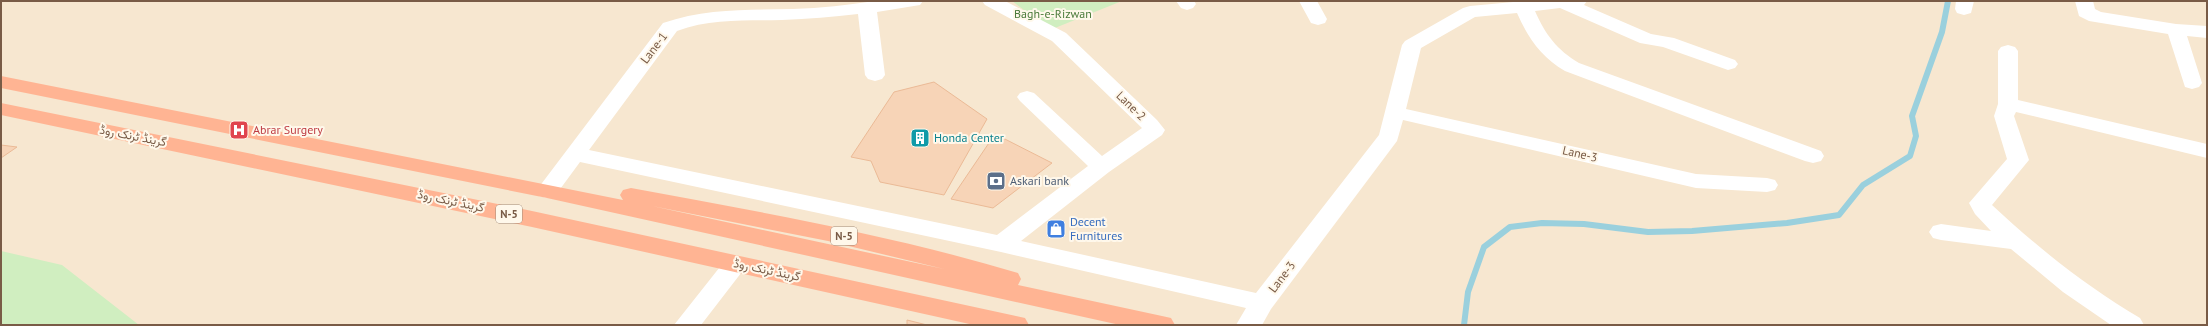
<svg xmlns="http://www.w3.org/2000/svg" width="2208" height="326" viewBox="0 0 2208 326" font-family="'PT Sans',Vazirmatn,sans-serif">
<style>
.residential{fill:#f7e7d0}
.green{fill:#d0eec0}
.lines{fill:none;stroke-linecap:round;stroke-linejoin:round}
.stream{stroke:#9ad0dd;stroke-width:6}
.building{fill:#f7d4b7;stroke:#ebba96}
.minor{fill:#fff;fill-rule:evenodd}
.highway{fill:#ffb493;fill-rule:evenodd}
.labels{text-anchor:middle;stroke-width:4;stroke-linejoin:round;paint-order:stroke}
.shield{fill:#fff8eb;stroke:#a18a78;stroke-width:1}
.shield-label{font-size:11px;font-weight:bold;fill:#795b46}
.park-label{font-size:12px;fill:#4a7a3a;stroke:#fff8eb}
.street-label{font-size:12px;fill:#795b46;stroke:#fff8eb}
.health-label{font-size:12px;fill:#be3a42;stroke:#fff8eb;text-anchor:start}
.culture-label{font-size:12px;fill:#0d838f;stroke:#fff8eb;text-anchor:start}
.service-label{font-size:12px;fill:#4e5e75;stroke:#fff8eb;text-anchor:start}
.shop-label{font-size:12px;fill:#366cbe;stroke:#fff8eb;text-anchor:start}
</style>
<rect width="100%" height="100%" fill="#fef5e3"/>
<path class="residential" d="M1 1H2207V325H1Z"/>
<path class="green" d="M1012 1H1122L1050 30Z
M1 251 62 265 139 325H1Z"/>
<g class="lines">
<path class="stream" d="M1464 325 1468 292 1484 247 1510 227 1542 223 1584 224 1648 232 1692 231 1787 223 1839 215 1863 185 1910 156 1916 136 1912 116 1942 32 1948 1"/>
</g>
<path class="building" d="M934 82 987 119 944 195 880 182 871 161 851 157 894 92Z
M995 134 1052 163 993 208 951 199Z
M1 145 17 147 1 158Z
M907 320 927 325H907Z"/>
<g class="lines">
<path class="minor" d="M875 1H923L920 5 877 12 885 75 882 79 875 81 868 79 865 75 858 14C833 17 808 19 782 20 746 21 711 18 677 31L589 150 997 235 1088 166 1020 101 1017 97 1020 93 1027 91 1034 93 1102 156 1142 128 1052 41 985 5 982 1H1005L1066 33 1157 120 1165 130 1162 135 1109 172 1021 241 1256 293 1379 135 1402 45 1405 41 1463 8 1470 6 1524 1H1587L1584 5 1651 34 1674 38 1735 60 1738 64 1735 68 1728 70 1663 47 1640 43 1560 8 1535 11C1545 34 1557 50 1579 63L1821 151 1824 156 1821 161 1813 163 1805 161 1565 71C1541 57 1528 38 1517 13L1475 17 1421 48 1406 109 1696 174 1767 178 1775 180 1778 185 1775 190 1767 192 1696 188 1403 120 1397 141 1271 309 1262 325H1236L1246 308 1001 252 580 162 555 196 547 198 539 196 536 191 663 23C706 8 749 10 793 9 821 8 848 5 875 1Z
M1176 1H1194L1196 4 1193 8 1187 10 1181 8Z
M1299 1H1317L1327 19 1325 23 1318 25 1311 23Z
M1956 1H1974L1971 13 1964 15 1957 13 1955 9Z
M2075 1H2093L2095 9 2101 12 2176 24 2207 26V38L2187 36 2202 83 2199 87 2192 89 2185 87 2168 34 2089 21 2079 16Z
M2008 45 2015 47 2018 51V100L2207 144V158L2016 112 2014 116 2029 160 1992 205C2038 248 2086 286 2140 318L2144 325H2111L2063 292 2011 249 1941 240 1933 238 1929 232 1933 226 1941 224 1991 231 1975 214 1969 203 2007 159 1994 116 1998 104V51L2001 47Z
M736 256 745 258 748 264 701 325H674L727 258Z"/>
<path class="highway" d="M1 76 623 200 620 195 623 190 631 188C761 212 891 235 1018 273L1021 279 1018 285 1162 316 1171 318 1175 325H1120L547 198 1 88ZM652 206 828 241 944 269Z
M1 103 532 211 1016 316 1025 318 1029 325H974L532 227 1 115Z"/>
</g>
<defs>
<symbol id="hospital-square" viewBox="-11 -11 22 22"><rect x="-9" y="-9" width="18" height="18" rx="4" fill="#e0444e" stroke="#fff8eb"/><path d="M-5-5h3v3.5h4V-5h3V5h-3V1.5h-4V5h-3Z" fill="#fff"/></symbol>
<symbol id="building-square" viewBox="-11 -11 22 22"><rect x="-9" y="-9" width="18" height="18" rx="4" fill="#0f9aa8" stroke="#fff8eb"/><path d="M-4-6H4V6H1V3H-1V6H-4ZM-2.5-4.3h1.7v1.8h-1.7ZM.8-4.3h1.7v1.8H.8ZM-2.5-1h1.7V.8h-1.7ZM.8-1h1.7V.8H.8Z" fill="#fff"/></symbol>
<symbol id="bank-square" viewBox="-11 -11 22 22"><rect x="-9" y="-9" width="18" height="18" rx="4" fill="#5c6f8a" stroke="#fff8eb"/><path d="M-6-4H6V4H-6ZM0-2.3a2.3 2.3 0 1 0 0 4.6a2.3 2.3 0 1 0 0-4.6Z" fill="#fff"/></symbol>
<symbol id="shop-square" viewBox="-11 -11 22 22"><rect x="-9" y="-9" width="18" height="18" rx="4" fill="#3f7fe0" stroke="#fff8eb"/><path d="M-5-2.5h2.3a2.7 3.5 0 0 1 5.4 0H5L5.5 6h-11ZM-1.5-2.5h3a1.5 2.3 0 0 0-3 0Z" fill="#fff"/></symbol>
</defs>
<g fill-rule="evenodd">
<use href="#hospital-square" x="228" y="119" width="22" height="22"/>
<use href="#building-square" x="909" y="127" width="22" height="22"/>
<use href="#bank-square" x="985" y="170" width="22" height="22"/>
<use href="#shop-square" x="1045" y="218" width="22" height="22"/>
</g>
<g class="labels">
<g class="shield">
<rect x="496" y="205" width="26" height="18" rx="3"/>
<rect x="831" y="227" width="26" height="18" rx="3"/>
</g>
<g class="shield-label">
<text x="509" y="218">N-5</text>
<text x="844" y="240">N-5</text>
</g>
<g class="park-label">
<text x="1053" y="18">Bagh-e-Rizwan</text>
</g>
<g class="street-label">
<text transform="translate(654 48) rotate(-53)" y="4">Lane-1</text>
<text transform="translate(1131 106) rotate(44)" y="4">Lane-2</text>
<text transform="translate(133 136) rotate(11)" y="4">گرینڈ ٹرنک روڈ</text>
<text transform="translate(1580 154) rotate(13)" y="4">Lane-3</text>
<text transform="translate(451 201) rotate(12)" y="4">گرینڈ ٹرنک روڈ</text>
<text transform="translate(767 270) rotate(12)" y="4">گرینڈ ٹرنک روڈ</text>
<text transform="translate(1282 277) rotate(-53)" y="4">Lane-3</text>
</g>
<g class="health-label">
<text x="253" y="134">Abrar Surgery</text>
</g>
<g class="culture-label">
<text x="934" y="142">Honda Center</text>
</g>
<g class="service-label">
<text x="1010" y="185">Askari bank</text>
</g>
<g class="shop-label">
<text x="1070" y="226">Decent<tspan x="1070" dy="14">Furnitures</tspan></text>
</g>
</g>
<rect width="2208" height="326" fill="none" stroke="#795b46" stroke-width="4"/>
</svg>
